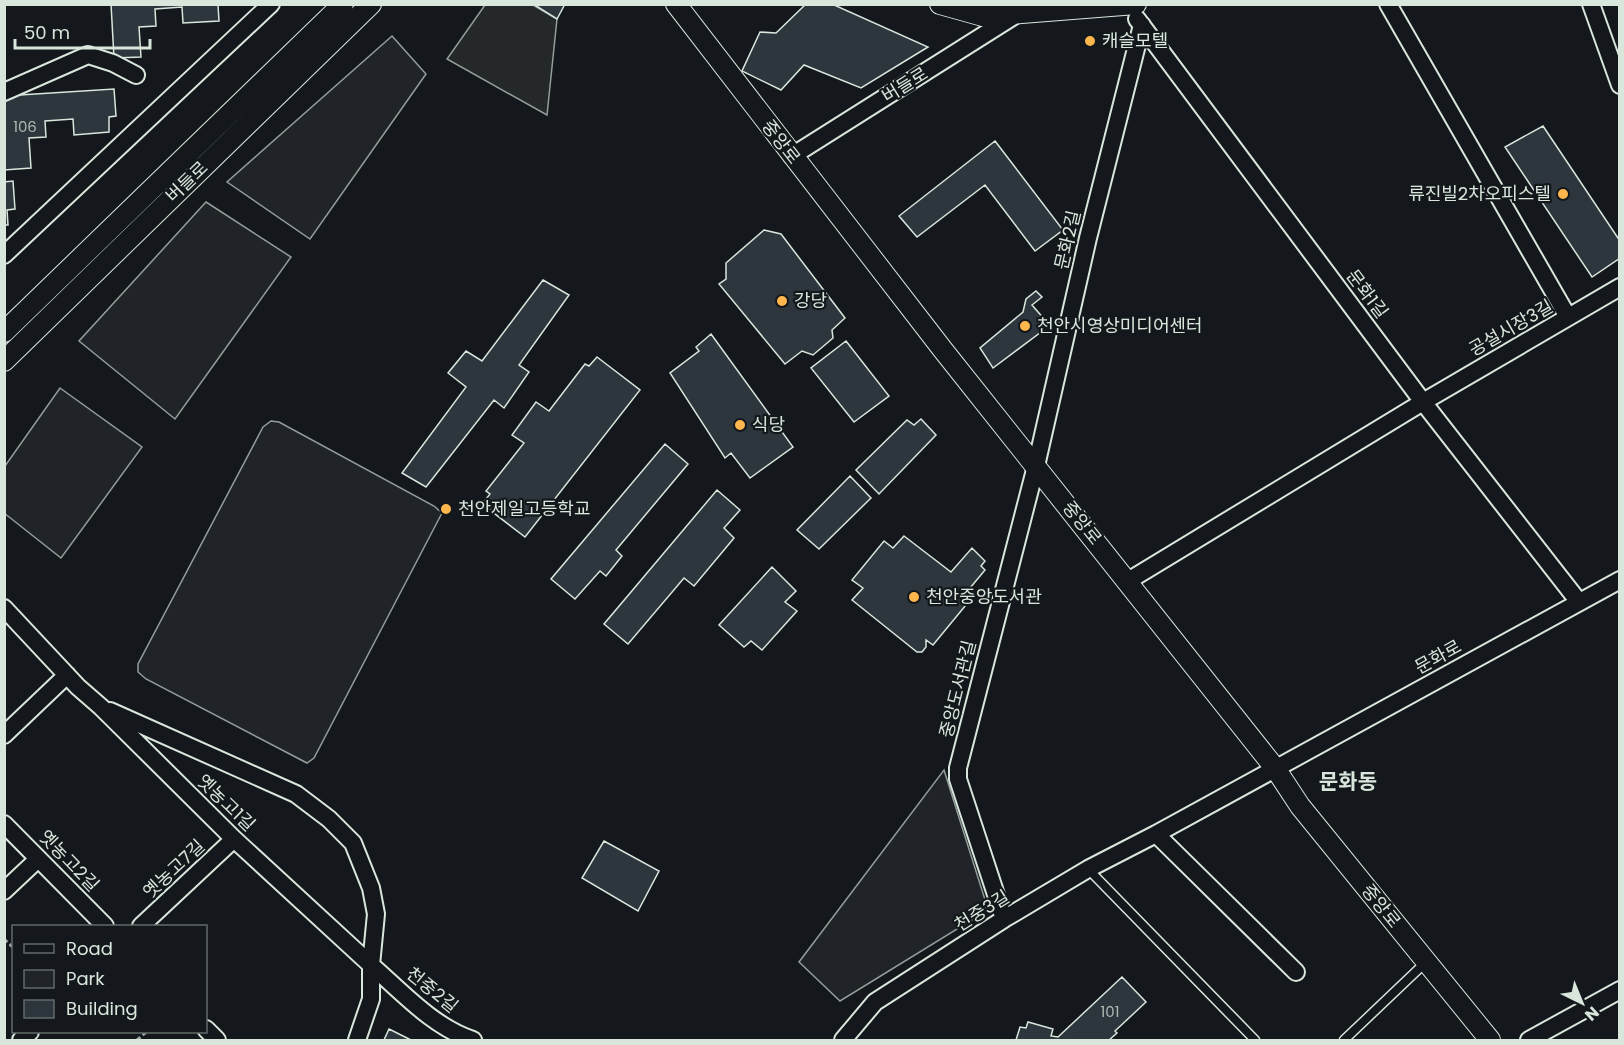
<svg xmlns="http://www.w3.org/2000/svg" width="1624" height="1045" viewBox="0 0 1624 1045" font-family="Poppins,'Noto Sans KR',sans-serif">
<style>
.green{fill:#202428;stroke:#939e99;stroke-width:1.5}
.parking{fill:#24282b;stroke:#939e99;stroke-width:1.5}
.building{fill:#2c363c;stroke:#d8e6dc;stroke-width:1.5}
.lines{fill:none;stroke-linecap:round;stroke-linejoin:round}
.service-casing{stroke:#d8e6dc;stroke-width:11}
.minor-casing{stroke:#d8e6dc;stroke-width:20}
.tertiary-casing{stroke:#d8e6dc;stroke-width:22}
.path{stroke:#9da8a2;stroke-width:3;stroke-dasharray:4.5 3;stroke-linecap:butt}
.service{stroke:#14181c;stroke-width:8}
.minor{stroke:#14181c;stroke-width:16}
.tertiary{stroke:#14181c;stroke-width:20}
.poi-dot{fill:#ffb74d;stroke:#14181c;stroke-width:2}
.labels{text-anchor:middle;stroke-width:4.5;stroke-linejoin:round;paint-order:stroke}
.number-label{font-size:15px;fill:#adbab4}
.poi-label{font-size:18px;fill:#d8e6dc;stroke:#14181c;text-anchor:start}
.street-label{font-size:18px;fill:#d8e6dc;stroke:#14181c}
.quarter-label{font-size:21px;font-weight:bold;fill:#d8e6dc;stroke:#14181c}
</style>
<rect width="100%" height="100%" fill="#14181c"/>
<path class="green" d="M392 36 426 74 310 239 227 182Z
M206 202 291 257 175 419 79 341Z
M60 388 142 447 61 558 4 513 5 466Z
M271 421 279 422 434 506 442 513 314 758 307 763 146 679 138 672V664L263 427Z
M944 770 987 906 980 915 840 1001 799 962Z"/>
<path class="parking" d="M485 5H533L557 19 547 115 447 59Z"/>
<path class="building" d="M111 4H226L218 5 219 21 183 23 182 7 155 9 156 26 139 27 141 57 114 58Z
M533 4H565L557 19Z
M806 4H832L928 47 861 88 804 65 781 90 742 71 760 32 776 33Z
M114 89 116 116 109 117V132L74 135 73 119 45 121 46 137 29 138 31 168 4 170V96Z
M1543 126 1620 241V258L1592 277 1505 147Z
M995 141 1063 230 1035 251 985 185 917 237 899 216Z
M13 181 15 209 7 210 8 225H4V182Z
M764 230 781 234 845 318 832 330 833 338 813 355 802 351 785 364 719 284 726 279V263Z
M543 280 569 295 519 365 529 372 504 408 494 400 426 487 402 473 466 387 448 373 466 351 482 361Z
M1036 291 1042 297 1032 305 1045 320 1041 332 993 368 980 348 1023 312 1026 299Z
M711 334 793 447 750 478 731 453 725 458 670 373 699 351 696 347Z
M846 341 889 396 854 422 811 368Z
M597 357 640 390 525 537 482 504 490 494 486 491 524 443 512 435 536 402 549 411 585 364 589 366Z
M921 419 936 435 879 494 856 470 907 420 914 425Z
M665 444 688 464 616 550 622 556 606 576 600 571 575 599 551 579Z
M850 476 871 498 819 549 797 530Z
M717 490 740 510 724 528 734 538 694 586 684 578 628 644 604 624Z
M904 536 951 572 972 548 985 561 981 566 985 570 970 588 975 594 933 645 926 640V647L922 652H917L852 600 863 588 852 580 884 541 893 548Z
M772 567 796 591 785 602 797 611 762 650 751 641 744 647 719 625Z
M604 841 659 871 638 911 582 878Z
M1122 977 1146 1002 1115 1031 1117 1033 1109 1040H1016L1020 1027 1026 1028 1028 1022 1053 1029 1051 1036 1058 1037Z
M389 1029 411 1040H384Z"/>
<g class="lines">
<defs>
<path id="service" d="M1088 869 1255 1040
M1344 1040 1426 962"/>
<path id="minor" d="M1388 4 1568 317
M1591 4 1620 85
M1137 19 1423 402 1579 602
M4 92 88 55 113 63 136 75
M792 156 1017 14
M4 255 271 4
M1128 581 1423 402 1620 287
M4 608 78 687 101 707 234 839 371 965V999L357 1040
M110 711 296 794 329 819 353 843 371 888 376 914 371 965C402 992 433 1027 473 1040
M4 735 67 675
M4 824 105 926
M1156 834 1296 972
M4 891 38 859
M1004 919 958 779V768L1036 466 1088 238 1142 25
M141 926 234 839
M206 1029 217 1040
M21 1040 30 1032
M843 1040 875 1002 1004 919 1088 869 1156 834 1620 580
M1529 1040 1620 990"/>
<path id="tertiary" d="M676 4 943 350 1275 768 1300 806 1490 1040
M940 4 983 16 1136 4
M4 332 343 4
M4 361 371 4"/>
</defs>
<use href="#service" class="service-casing"/>
<use href="#minor" class="minor-casing"/>
<use href="#tertiary" class="tertiary-casing"/>
<path class="path" d="M4 939 14 948
M137 1040 146 1032"/>
<use href="#service" class="service"/>
<use href="#minor" class="minor"/>
<use href="#tertiary" class="tertiary"/>
</g>
<g class="poi-dot">
<circle cx="1090" cy="41" r="6"/>
<circle cx="1563" cy="194" r="6"/>
<circle cx="782" cy="301" r="6"/>
<circle cx="1025" cy="326" r="6"/>
<circle cx="740" cy="425" r="6"/>
<circle cx="446" cy="509" r="6"/>
<circle cx="914" cy="597" r="6"/>
</g>
<g class="labels">
<g class="number-label">
<text x="25" y="132">106</text>
<text x="1110" y="1017">101</text>
</g>
<g class="poi-label">
<text x="1102" y="47">캐슬모텔</text>
<text x="1551" y="200" text-anchor="end">류진빌2차오피스텔</text>
<text x="794" y="307">강당</text>
<text x="1037" y="332">천안시영상미디어센터</text>
<text x="752" y="431">식당</text>
<text x="458" y="515">천안제일고등학교</text>
<text x="926" y="603">천안중앙도서관</text>
</g>
<g class="street-label">
<text transform="translate(905 85) rotate(-32)" y="6">버들로</text>
<text transform="translate(781 142) rotate(52)" y="6">중앙로</text>
<text transform="translate(187 182) rotate(-44)" y="6">버들로</text>
<text transform="translate(1068 240) rotate(-77)" y="6">문화2길</text>
<text transform="translate(1367 294) rotate(53)" y="6">문화1길</text>
<text transform="translate(1511 328) rotate(-30)" y="6">공설시장3길</text>
<text transform="translate(1082 523) rotate(51)" y="6">중앙로</text>
<text transform="translate(1438 657) rotate(-29)" y="6">문화로</text>
<text transform="translate(958 689) rotate(-76)" y="6">중앙도서관길</text>
<text transform="translate(226 803) rotate(44)" y="6">옛농고1길</text>
<text transform="translate(69 861) rotate(46)" y="6">옛농고2길</text>
<text transform="translate(174 869) rotate(-43)" y="6">옛농고7길</text>
<text transform="translate(1381 906) rotate(51)" y="6">중앙로</text>
<text transform="translate(982 911) rotate(-32)" y="6">천중3길</text>
<text transform="translate(432 990) rotate(39)" y="6">천중2길</text>
</g>
<g class="quarter-label">
<text x="1348" y="789">문화동</text>
</g>
</g>
<rect width="1624" height="1045" fill="none" stroke="#d8e6dc" stroke-width="12"/>
<rect x="12" y="925" width="195" height="108" fill="#14181c" stroke="#626a69" stroke-width="1.5"/>
<rect x="24" y="944" width="30" height="9" fill="#14181c" stroke="#626a69" stroke-width="1.5"/>
<text x="66" y="955" font-size="18" fill="#d8e6dc">Road</text>
<rect x="24" y="970" width="30" height="18" fill="#202428" stroke="#626a69" stroke-width="1.5"/>
<text x="66" y="985" font-size="18" fill="#d8e6dc">Park</text>
<rect x="24" y="1000" width="30" height="18" fill="#2c363c" stroke="#626a69" stroke-width="1.5"/>
<text x="66" y="1015" font-size="18" fill="#d8e6dc">Building</text>
<g transform="translate(1582 1003) rotate(137)" stroke="#14181c" stroke-width="4.5" paint-order="stroke">
<path d="M0-4.5L10 22L0 15L-10 22Z" fill="#d8e6dc"/>
<text y="-9" font-size="16" font-weight="bold" text-anchor="middle" fill="#d8e6dc">N</text>
</g>
<path d="M15 39v9h135v-9" fill="none" stroke="#d8e6dc" stroke-width="3"/>
<text x="24" y="39" font-size="18" fill="#d8e6dc" stroke="#14181c" stroke-width="4.5" paint-order="stroke">50 m</text>
</svg>
